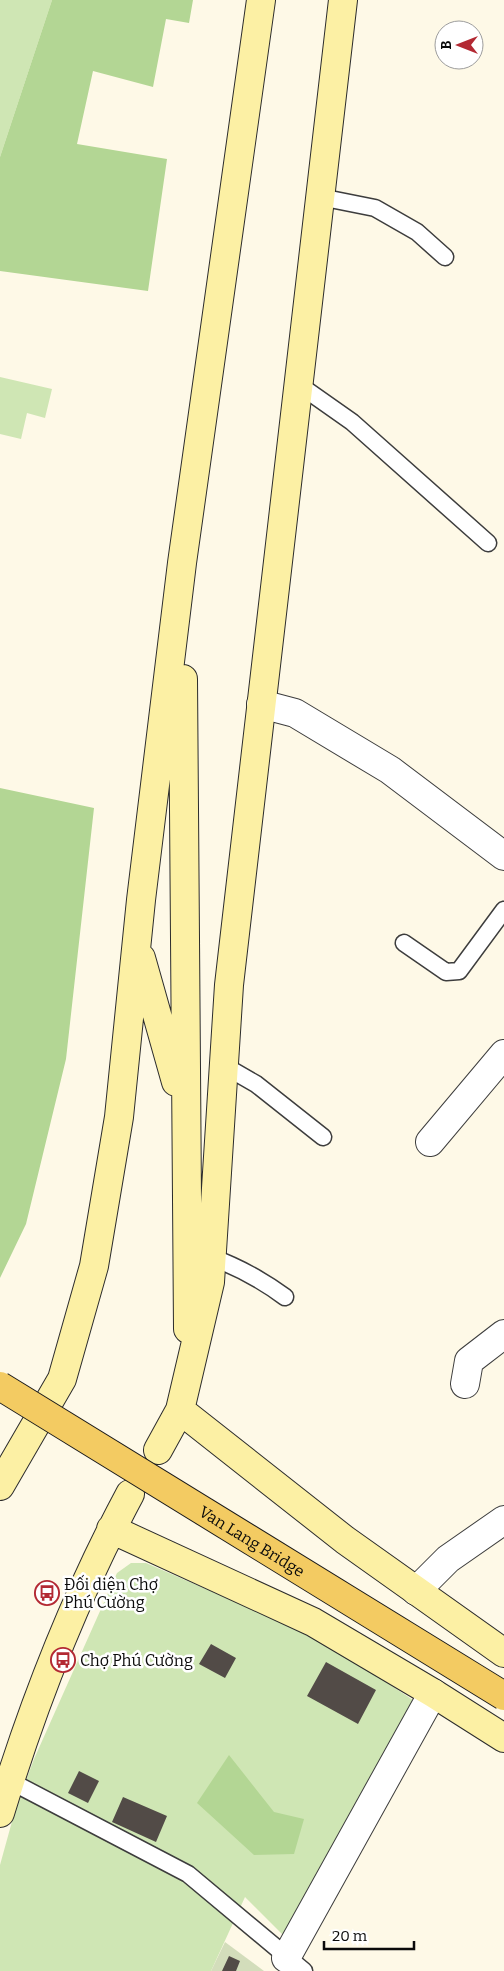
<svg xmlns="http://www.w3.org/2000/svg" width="504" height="1971" viewBox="0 0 504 1971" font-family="Bitter,serif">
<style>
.green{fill:#cfe6b4}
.forest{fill:#b3d694}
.cemetery{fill:#d3ddbb}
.building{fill:#524b47}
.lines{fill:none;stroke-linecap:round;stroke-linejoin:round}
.lane-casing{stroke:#3d3d3d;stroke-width:19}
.street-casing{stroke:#3d3d3d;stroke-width:30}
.secondary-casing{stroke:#2c2c2c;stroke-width:30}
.lane{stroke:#fff;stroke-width:16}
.street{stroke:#fff;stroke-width:28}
.secondary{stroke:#fcf0a4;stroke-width:28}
.primary-bridge-casing{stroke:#1b1b1b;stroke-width:30;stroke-linecap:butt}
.primary-bridge{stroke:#f3cb62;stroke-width:28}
.labels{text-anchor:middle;stroke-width:5;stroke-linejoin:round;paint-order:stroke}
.street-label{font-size:16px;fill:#0a0a0a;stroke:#fff}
.poi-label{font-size:16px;fill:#0a0a0a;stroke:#fff;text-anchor:start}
</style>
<rect width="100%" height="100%" fill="#fef9e7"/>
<path class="green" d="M0 0H52L0 157Z
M0 377 52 389 45 418 27 413 21 439 0 434Z
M131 1563H146L321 1639 416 1702 286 1938 245 1897 211 1971H0V1865L16 1807 34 1759 117 1573Z"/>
<path class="forest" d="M52 0H193L189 23 166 19 153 87 93 71 77 144 167 159 148 291 0 271V157Z
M0 788 94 808 66 1059 26 1224 0 1278Z
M229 1755 274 1812 304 1819 294 1854 254 1855 197 1803Z"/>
<path class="cemetery" d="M225 1942 264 1971H211Z"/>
<path class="building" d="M211 1644 236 1658 225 1678 199 1664Z
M326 1662 376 1690 358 1724 307 1696Z
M79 1771 99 1781 88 1803 68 1793Z
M123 1797 167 1816 156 1842 112 1822Z
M229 1956 240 1961 236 1971H222Z"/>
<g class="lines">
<defs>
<path id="lane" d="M320 197 375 208 417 232 445 257
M298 384 352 422 488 543
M404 943 446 972 459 971 504 910
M223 1065 256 1084 323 1137
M211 1257C238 1267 262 1280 285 1297
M10 1781 188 1874 304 1971"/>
<path id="street" d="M261 704 295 713 390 770 504 856
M430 1142 504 1054
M465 1384 469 1361 504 1334
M416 1591 448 1559 504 1520
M286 1958 433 1693"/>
<path id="secondary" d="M183 679 188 1329
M141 958 176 1082
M180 1410 345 1540 504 1653
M158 1450 180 1410 210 1282 229 985 343 0
M0 1486 62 1379 94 1266 119 1117 141 900 182 563 261 0
M111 1529 313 1622 433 1693 504 1738
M0 1813C33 1704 76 1595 130 1494"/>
</defs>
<use href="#lane" class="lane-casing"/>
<use href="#street" class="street-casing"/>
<use href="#secondary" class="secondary-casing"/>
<use href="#lane" class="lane"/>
<use href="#street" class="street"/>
<use href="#secondary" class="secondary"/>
<defs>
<g id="primary-bridge">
<path id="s1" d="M0 1386 504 1696"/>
</g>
</defs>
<use href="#primary-bridge" class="primary-bridge-casing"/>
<use href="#primary-bridge" class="primary-bridge"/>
</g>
<defs>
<symbol id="bus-ring" viewBox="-11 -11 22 22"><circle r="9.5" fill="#fff" stroke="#b32933" stroke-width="1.5"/><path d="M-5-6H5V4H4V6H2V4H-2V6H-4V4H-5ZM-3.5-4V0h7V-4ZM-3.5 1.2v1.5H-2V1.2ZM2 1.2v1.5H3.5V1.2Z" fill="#b32933"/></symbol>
</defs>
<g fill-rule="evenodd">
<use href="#bus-ring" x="33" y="1579" width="28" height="28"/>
<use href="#bus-ring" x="49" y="1646" width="28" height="28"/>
</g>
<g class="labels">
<g class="street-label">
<text dy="6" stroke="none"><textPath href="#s1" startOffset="296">Van Lang Bridge</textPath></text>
</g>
<g class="poi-label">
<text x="64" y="1590">Đối diện Chợ<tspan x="64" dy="18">Phú Cường</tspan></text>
<text x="80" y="1666">Chợ Phú Cường</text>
</g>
</g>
<g transform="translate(459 45) rotate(270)"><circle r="24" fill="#ffffff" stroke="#9d9d9d"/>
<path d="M0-4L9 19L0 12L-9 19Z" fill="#b32933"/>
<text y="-8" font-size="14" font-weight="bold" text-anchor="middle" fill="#0a0a0a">B</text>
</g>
<path d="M324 1941v8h90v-8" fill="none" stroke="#0a0a0a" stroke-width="2.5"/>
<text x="332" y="1941" font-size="15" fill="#0a0a0a" stroke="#ffffff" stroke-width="4" paint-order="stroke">20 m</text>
</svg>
